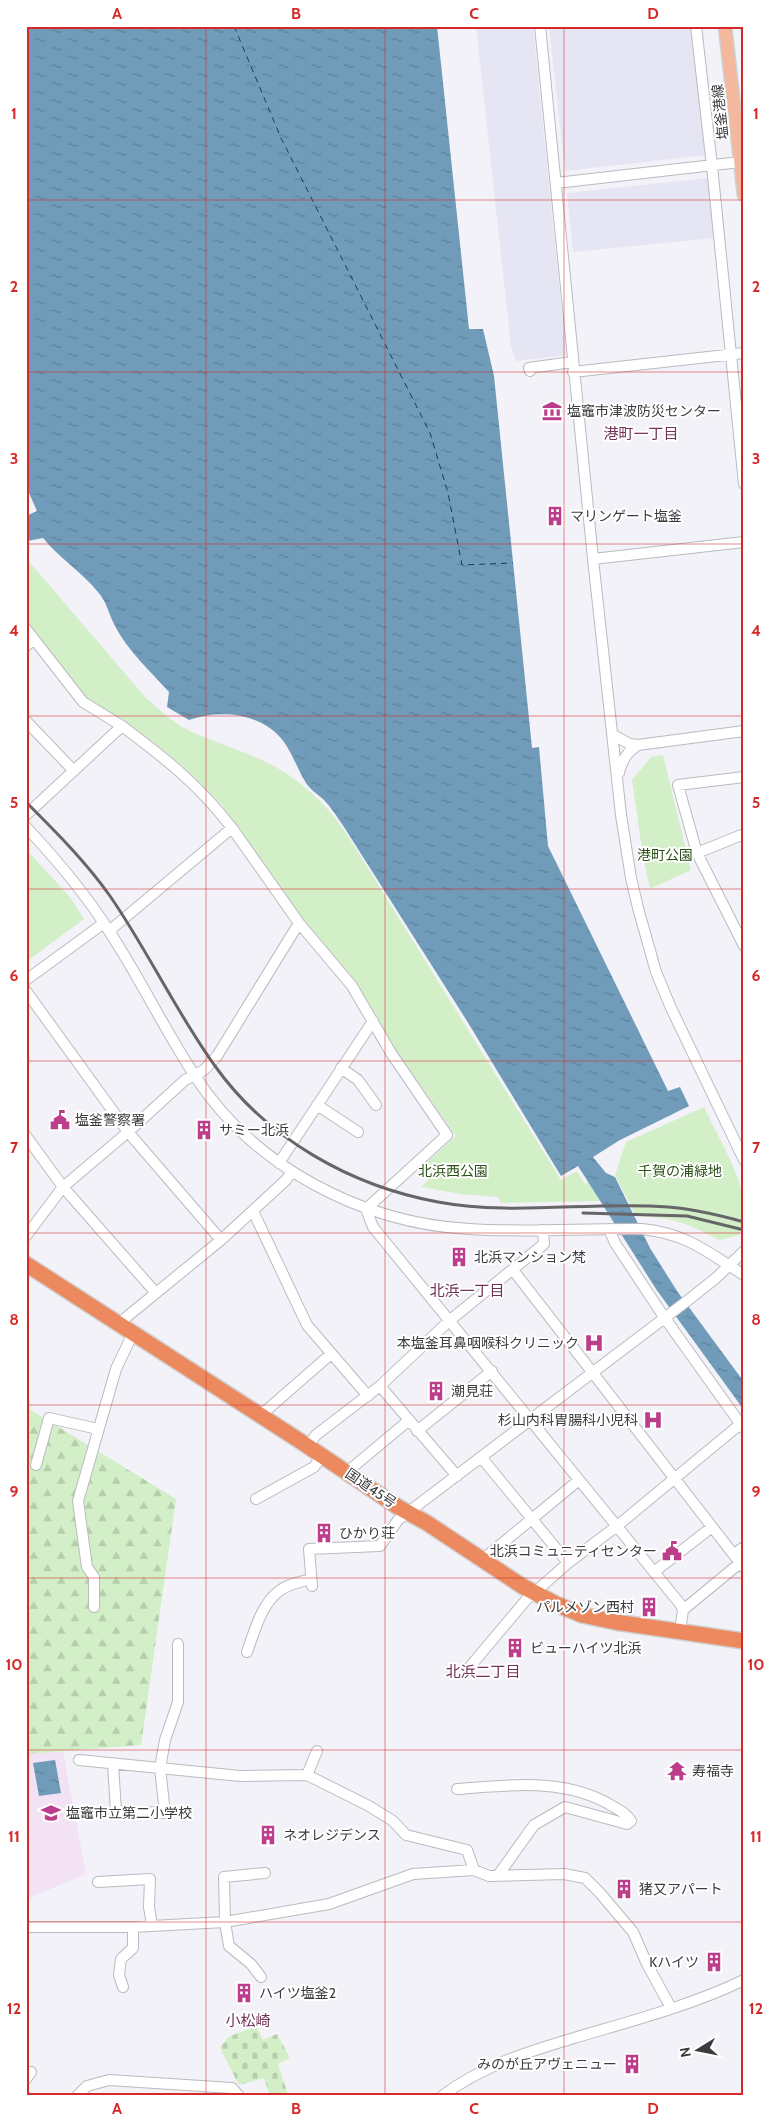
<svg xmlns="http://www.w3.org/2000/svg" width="770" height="2122" viewBox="0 0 770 2122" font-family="Cabin,'Noto Sans JP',sans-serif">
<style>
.built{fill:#e5e5f3}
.education{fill:#f3e2f4}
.green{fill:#d3efc7}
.forest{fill:url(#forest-firs)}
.cemetery{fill:url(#cemetery-stones)}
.water{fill:url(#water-ripples)}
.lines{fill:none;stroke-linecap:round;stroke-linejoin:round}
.ferry{stroke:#074261;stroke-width:1;stroke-dasharray:6 5;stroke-linecap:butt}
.minor-casing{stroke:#babac0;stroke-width:12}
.major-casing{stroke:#d0d0d1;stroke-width:15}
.highway-casing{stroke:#d0d0d1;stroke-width:18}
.minor{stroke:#fff;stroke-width:10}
.major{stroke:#f4b89e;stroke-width:12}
.highway{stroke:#ed895e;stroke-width:15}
.rail{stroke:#666669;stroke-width:3}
.grid{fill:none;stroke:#d62828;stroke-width:1;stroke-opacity:0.55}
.labels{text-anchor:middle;stroke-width:4;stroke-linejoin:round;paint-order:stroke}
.street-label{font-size:14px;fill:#3c3c3e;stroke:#fff}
.poi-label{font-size:14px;fill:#3c3c3e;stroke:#fff;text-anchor:start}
.park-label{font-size:14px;fill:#2c5118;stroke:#fff}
.neighbourhood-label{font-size:15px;fill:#713256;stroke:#fff}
.neatline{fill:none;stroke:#d62828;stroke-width:2}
.grid-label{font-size:16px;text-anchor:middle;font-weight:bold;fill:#d62828}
</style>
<defs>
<pattern id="forest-firs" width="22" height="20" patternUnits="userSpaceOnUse" patternTransform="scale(1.25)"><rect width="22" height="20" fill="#d3efc7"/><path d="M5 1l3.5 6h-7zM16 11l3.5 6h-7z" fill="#b6ceac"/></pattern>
<pattern id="cemetery-stones" width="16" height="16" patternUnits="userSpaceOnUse" patternTransform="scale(1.25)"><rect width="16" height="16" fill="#d3efc7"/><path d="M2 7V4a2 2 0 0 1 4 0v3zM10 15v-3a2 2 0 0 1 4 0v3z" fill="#b6ceac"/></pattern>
<pattern id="water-ripples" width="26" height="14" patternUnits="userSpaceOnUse" patternTransform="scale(1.25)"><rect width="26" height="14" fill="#709cba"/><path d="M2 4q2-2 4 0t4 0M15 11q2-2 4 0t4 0" fill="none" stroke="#5d8099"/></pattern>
</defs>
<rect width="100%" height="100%" fill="#f2f2f8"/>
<path class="built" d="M476 26H533L566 355 516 361 511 346Z
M549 26H690L706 155 565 171Z
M708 178 714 238 573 252 567 193Z"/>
<path class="education" d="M26 1750 63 1752 86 1874 26 1899Z"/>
<path class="green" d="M26 558 146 698C158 708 169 719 182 727 205 739 229 746 253 756 294 773 324 800 348 836L561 1180 577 1171 585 1184 588 1182 600 1201 501 1203 498 1197 461 1194 421 1187 431 1177 423 1166 456 1136 391 1043 355 980 302 919 222 805 183 766 130 725 85 698 26 622Z
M663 755 691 870 650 889 643 856 632 780 651 757Z
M27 850 69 896 84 919 26 962Z
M704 1107C716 1133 740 1173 744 1201 746 1213 742 1224 739 1235L719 1240C686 1222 673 1218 636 1216L615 1175 626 1142Z"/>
<path class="forest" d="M26 1407 176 1499 141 1745 26 1754Z"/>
<path class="cemetery" d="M256 2026 263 2040 277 2034 290 2058 278 2064 288 2095 270 2096 264 2078 239 2085 220 2048 228 2037Z"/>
<path class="water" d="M26 26H437L469 329H483L494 376 532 748 539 747 548 846 668 1091 680 1087 689 1106 620 1140 593 1157 606 1173 615 1177 650 1248 677 1291 744 1382V1410L656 1289 578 1166 561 1176 467 1021 344 827C337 817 331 807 323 799 317 794 310 789 306 783 298 770 293 755 284 742 263 713 221 709 189 720L167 707 169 692C150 671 128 651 115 626 109 615 107 602 98 592 82 572 59 558 43 538L28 541 26 539V516L37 511 29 493 26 494Z
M55 1760 61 1793 39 1796 33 1763Z"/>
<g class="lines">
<path class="ferry" d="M234 26 281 138 430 433 448 493 462 565 513 563"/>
<defs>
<path id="minor" d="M540 26 593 559 621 815 631 878 638 908 656 972 671 1008 744 1160
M696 26 712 166 744 484
M556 183 740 162
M530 371 529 368 572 362
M573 372 744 353
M593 559 744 542
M26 629 83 702 122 726
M26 646 34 639
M26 721 74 771
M613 735 630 744 638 745
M619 773C622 760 627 752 638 745L744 731
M744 777 678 785 697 853 744 946
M26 815 122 726C166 759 198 784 232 828
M26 827C57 860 85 893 109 931 140 978 164 1029 195 1076 254 1167 362 1223 469 1229 527 1233 585 1228 642 1229 688 1234 707 1252 744 1275
M697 853 744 834
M109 931 232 828 299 923 352 986 391 1053 447 1135 366 1209 373 1227 681 1605 683 1610 680 1632
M26 980 104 923
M26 991 128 1132 221 1240
M341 1068 358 1080 376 1105
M317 1105 358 1132
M26 1136 63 1187 155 1292
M279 1163 373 1021
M253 1211 307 1325 368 1396
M609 1229 615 1243 664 1317 744 1429
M26 1236 63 1187 128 1132 185 1080 204 1070 217 1056 299 923
M513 1270 744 1568
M118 1324 221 1240 286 1180 292 1172
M380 1386 457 1476
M261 1415 331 1354
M417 1431 492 1371
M308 1446 316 1435 380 1386 449 1321 544 1244 543 1230
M481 1457 568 1563
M36 1465 49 1418 98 1429
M347 1472 408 1421
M256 1499 314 1467 322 1456
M734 1554 744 1547
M482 1560 579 1480
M654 1572 712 1527
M312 1586 309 1549 380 1546 398 1520 687 1301 716 1278 744 1251
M94 1607V1577L87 1567 78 1501 116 1369 133 1333
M683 1610 740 1563
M247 1652C254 1633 261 1605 278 1592 287 1584 300 1582 311 1579
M468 1669 526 1600 568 1563 617 1526 744 1421
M79 1760 240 1776 307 1775 369 1806 393 1821 406 1835 467 1850 474 1870
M113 1764 116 1811 165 1813 160 1768 165 1740 178 1702V1644
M307 1775 317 1751
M457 1789C509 1785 567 1777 614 1807 621 1811 627 1814 631 1821L627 1824 565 1807 534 1825 499 1874
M98 1882 150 1879 149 1907 152 1925
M26 1927H133L225 1922 329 1904 413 1874 474 1870 489 1876 564 1874 585 1878 600 1893 633 1932 647 1964 671 2008
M261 1977 251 1964 229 1946 225 1922 224 1877 265 1873
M123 1987 119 1975 121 1959 133 1948V1927
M26 2079 31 2072
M77 2096 87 2086 109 2080 232 2088 239 2096
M442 2096C482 2066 527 2052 574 2038 631 2021 690 2006 744 1980"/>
<path id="major" d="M725 26 744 195"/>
<path id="highway" d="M26 1264 300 1441 398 1507 427 1523 522 1586 556 1604 582 1615 615 1622 744 1641"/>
</defs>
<use href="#minor" class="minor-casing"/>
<use href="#major" class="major-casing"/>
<use href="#highway" class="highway-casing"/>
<use href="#minor" class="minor"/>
<use href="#major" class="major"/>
<use href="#highway" class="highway"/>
<path class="rail" d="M26 802C56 832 86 862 110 896 148 951 176 1012 215 1066 267 1139 351 1186 438 1202 513 1216 592 1201 668 1207 694 1209 719 1215 744 1222
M583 1213 687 1216 744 1230"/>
</g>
<path class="grid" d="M206 26V2096M385 26V2096M564 26V2096M26 200H744M26 372H744M26 544H744M26 716H744M26 889H744M26 1061H744M26 1233H744M26 1405H744M26 1578H744M26 1750H744M26 1922H744"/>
<defs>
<symbol id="museum-bare" viewBox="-9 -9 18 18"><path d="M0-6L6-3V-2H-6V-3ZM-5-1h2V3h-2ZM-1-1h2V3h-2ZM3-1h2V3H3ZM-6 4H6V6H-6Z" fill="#bc3e8a" stroke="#fff" stroke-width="2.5" paint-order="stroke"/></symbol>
<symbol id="building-bare" viewBox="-9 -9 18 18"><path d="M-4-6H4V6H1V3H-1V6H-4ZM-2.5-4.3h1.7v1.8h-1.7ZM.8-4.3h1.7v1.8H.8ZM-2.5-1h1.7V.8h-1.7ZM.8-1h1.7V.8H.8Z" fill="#bc3e8a" stroke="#fff" stroke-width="2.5" paint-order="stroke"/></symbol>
<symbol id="civic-bare" viewBox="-9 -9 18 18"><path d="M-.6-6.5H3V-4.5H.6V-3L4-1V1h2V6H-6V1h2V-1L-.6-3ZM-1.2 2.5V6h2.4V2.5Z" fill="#bc3e8a" stroke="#fff" stroke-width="2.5" paint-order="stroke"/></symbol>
<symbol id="hospital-bare" viewBox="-9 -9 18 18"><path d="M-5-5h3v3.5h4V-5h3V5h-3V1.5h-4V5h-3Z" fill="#bc3e8a" stroke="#fff" stroke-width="2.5" paint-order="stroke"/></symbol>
<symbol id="temple-bare" viewBox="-9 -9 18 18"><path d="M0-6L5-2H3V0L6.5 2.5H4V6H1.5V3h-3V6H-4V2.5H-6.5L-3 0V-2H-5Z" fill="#bc3e8a" stroke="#fff" stroke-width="2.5" paint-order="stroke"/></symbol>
<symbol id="school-bare" viewBox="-9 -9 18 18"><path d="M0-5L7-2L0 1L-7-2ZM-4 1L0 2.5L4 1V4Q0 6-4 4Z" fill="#bc3e8a" stroke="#fff" stroke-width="2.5" paint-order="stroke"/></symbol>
</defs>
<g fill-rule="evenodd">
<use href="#museum-bare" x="538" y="397" width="28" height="28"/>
<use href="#building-bare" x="541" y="502" width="28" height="28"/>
<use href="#civic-bare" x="46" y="1106" width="28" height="28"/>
<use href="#building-bare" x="190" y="1116" width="28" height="28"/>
<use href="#building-bare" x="445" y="1243" width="28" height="28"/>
<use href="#hospital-bare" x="580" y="1329" width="28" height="28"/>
<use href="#building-bare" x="422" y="1377" width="28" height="28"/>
<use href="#hospital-bare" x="639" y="1406" width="28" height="28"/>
<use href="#building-bare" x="310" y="1519" width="28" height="28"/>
<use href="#civic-bare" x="658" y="1537" width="28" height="28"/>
<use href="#building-bare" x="635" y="1593" width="28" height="28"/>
<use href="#building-bare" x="501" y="1634" width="28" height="28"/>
<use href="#temple-bare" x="663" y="1757" width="28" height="28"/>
<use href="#school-bare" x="37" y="1799" width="28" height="28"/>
<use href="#building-bare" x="254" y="1821" width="28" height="28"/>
<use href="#building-bare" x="610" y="1875" width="28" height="28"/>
<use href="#building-bare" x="700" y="1948" width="28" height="28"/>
<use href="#building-bare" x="230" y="1979" width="28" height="28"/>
<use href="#building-bare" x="618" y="2050" width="28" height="28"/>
</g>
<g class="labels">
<g class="street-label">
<text transform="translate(720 112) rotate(-96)" y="5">塩釜港線</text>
<text transform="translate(371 1488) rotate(34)" y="5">国道45号</text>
</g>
<g class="poi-label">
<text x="567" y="416">塩竈市津波防災センター</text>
<text x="570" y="521">マリンゲート塩釜</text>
<text x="75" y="1125">塩釜警察署</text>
<text x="219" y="1135">サミー北浜</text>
<text x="474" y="1262">北浜マンション梵</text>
<text x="579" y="1348" text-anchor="end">本塩釜耳鼻咽喉科クリニック</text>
<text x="451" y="1396">潮見荘</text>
<text x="638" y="1425" text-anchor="end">杉山内科胃腸科小児科</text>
<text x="339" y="1538">ひかり荘</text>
<text x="657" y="1556" text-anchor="end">北浜コミュニティセンター</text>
<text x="634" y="1612" text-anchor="end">パルメゾン西村</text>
<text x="530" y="1653">ビューハイツ北浜</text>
<text x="692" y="1776">寿福寺</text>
<text x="66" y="1818">塩竈市立第二小学校</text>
<text x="283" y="1840">ネオレジデンス</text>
<text x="639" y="1894">猪又アパート</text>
<text x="699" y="1967" text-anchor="end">Kハイツ</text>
<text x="259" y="1998">ハイツ塩釜2</text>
<text x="617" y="2069" text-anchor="end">みのが丘アヴェニュー</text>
</g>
<g class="park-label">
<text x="665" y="860">港町公園</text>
<text x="453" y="1176">北浜西公園</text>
<text x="680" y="1176">千賀の浦緑地</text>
</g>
<g class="neighbourhood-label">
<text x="641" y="439">港町一丁目</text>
<text x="467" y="1296">北浜一丁目</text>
<text x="483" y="1677">北浜二丁目</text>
<text x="248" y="2026">小松崎</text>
</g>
</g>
<rect width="770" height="2122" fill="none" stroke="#ffffff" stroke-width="55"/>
<g transform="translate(698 2050) rotate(260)" stroke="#ffffff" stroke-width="4" paint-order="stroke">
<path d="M0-4L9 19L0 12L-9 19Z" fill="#3c3c3e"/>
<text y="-8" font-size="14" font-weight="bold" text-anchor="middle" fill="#3c3c3e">N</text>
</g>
<rect x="28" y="28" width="714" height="2066" class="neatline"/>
<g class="grid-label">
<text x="117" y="19">A</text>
<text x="296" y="19">B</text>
<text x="474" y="19">C</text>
<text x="653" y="19">D</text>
<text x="14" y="119">1</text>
<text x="756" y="119">1</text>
<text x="14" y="292">2</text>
<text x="756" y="292">2</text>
<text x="14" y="464">3</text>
<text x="756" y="464">3</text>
<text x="14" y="636">4</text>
<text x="756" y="636">4</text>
<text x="14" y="808">5</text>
<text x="756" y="808">5</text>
<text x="14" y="981">6</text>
<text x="756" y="981">6</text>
<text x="14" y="1153">7</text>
<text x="756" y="1153">7</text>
<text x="14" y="1325">8</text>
<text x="756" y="1325">8</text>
<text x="14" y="1497">9</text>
<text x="756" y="1497">9</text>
<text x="14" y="1670">10</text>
<text x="756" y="1670">10</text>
<text x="14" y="1842">11</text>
<text x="756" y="1842">11</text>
<text x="14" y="2014">12</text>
<text x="756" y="2014">12</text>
<text x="117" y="2114">A</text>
<text x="296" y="2114">B</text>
<text x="474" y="2114">C</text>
<text x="653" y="2114">D</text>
</g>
</svg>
